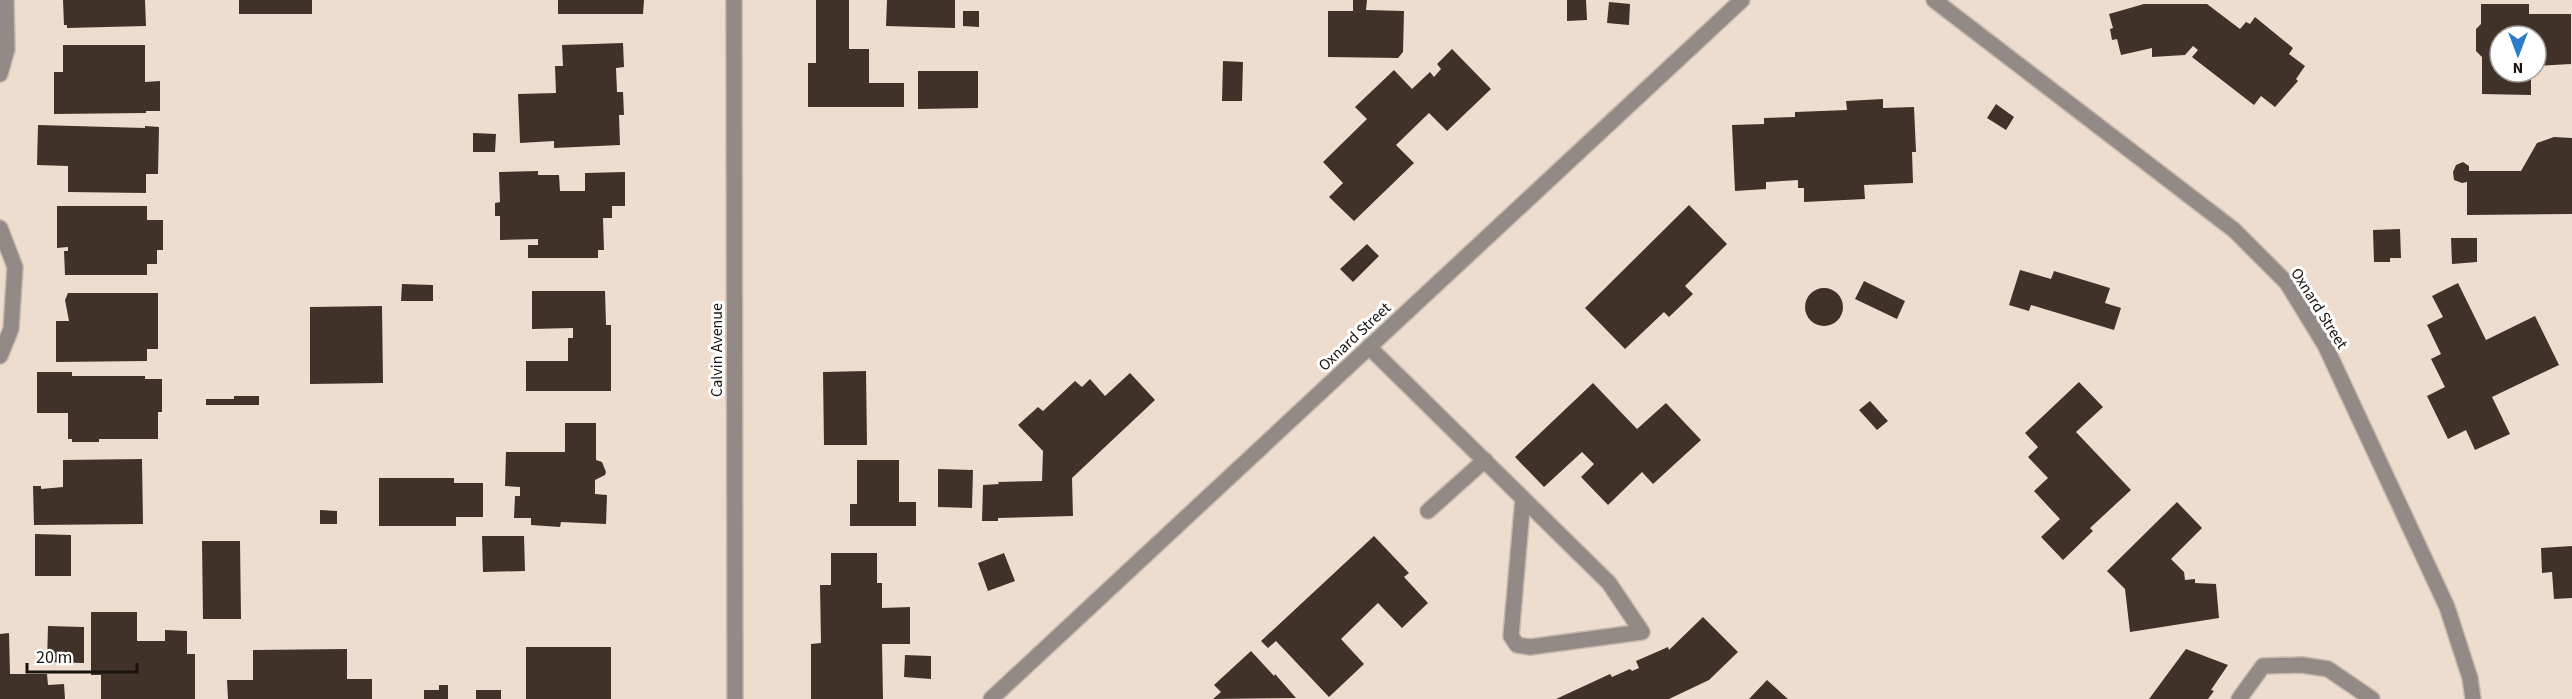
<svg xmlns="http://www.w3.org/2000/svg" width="2572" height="699" viewBox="0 0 2572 699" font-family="'Source Sans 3',sans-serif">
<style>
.building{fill:#403228}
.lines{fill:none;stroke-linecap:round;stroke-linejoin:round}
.service-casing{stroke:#c8b9ac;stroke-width:18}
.minor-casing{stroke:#c8b9ac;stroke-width:18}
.service{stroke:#928a86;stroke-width:15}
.minor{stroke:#928a86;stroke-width:15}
.labels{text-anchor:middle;stroke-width:6;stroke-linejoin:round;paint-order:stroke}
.street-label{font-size:16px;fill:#19130e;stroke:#fff}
</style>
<rect width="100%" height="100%" fill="#eeddcf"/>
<path class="building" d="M63 0H145L146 26 67 28V25H64Z
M239 0H312V14H239Z
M558 0H644L643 14H558Z
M816 0H849V49H869V83H904V107H808V63H816Z
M887 0H955V28L886 26Z
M1353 0H1367L1366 10 1404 11 1403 52 1398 58 1328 57V11H1353Z
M1567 0H1586L1587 20 1567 21Z
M1609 2 1630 4 1629 25 1607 23Z
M2144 4H2207L2240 29 2246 22 2250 24 2255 17 2293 48 2289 54 2305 66 2296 79 2298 81 2275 107 2261 96 2254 105 2192 57 2198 50 2193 46 2185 55 2152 57V48L2121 55 2117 39 2112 40 2110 29 2113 28 2109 14Z
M2481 4H2529V14H2571V64L2536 66V36H2500V72H2534V76H2531V95L2482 94V57L2476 51V29L2481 24Z
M963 11H979V27L963 26Z
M623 43 624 67 616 68 617 92H623L624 115H619L620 145 554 148V141L520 143 518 94 556 93 555 66H563L562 45Z
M63 45H145V82L160 81V111H146V113L54 114V72H63Z
M1452 49 1491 89 1447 131 1429 113 1396 145 1414 163 1354 221 1329 197 1343 183 1323 162 1367 119 1355 107 1394 70 1412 89 1430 72 1434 77 1441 69 1437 64Z
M1223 61 1243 62 1242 101H1222Z
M918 71H978V108L918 109Z
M1883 99V108L1914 107 1916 152H1912L1913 183 1864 185 1865 199 1804 202V188H1798V180L1766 182V189L1735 191 1732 125 1764 124V118L1795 117V112L1847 110 1846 101Z
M1996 104 2014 117 2006 130 1987 118Z
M38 125 145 128V126L159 127 158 174H146V193L68 192V166L37 165Z
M473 133 496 134 495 152H473Z
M2554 137 2572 138V214L2467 215V182L2462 183 2454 180 2453 172 2456 165 2463 162 2469 166V171H2521L2537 143Z
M538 171V175H559L560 191H585V173L625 172V206H612V218H603L604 250H598V258H528V245H538V239L500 240V216H495V203L500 202 499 172Z
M1689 205 1727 244 1685 286 1693 294 1669 317 1664 312 1625 349 1585 308Z
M57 206H147V220H163V250H157V264H147V275H65L64 251H68V247L57 248Z
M2400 229 2401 258H2390V262H2374L2373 230Z
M2451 238H2477V262L2452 264Z
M1367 244 1379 256 1353 282 1340 269Z
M2020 270 2051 279 2054 271 2110 288 2105 303 2121 308 2114 330 2031 305 2029 311 2009 305Z
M1864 281 1905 301 1897 319 1855 299Z
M2458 283 2486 340 2535 316 2559 365 2492 397 2510 434 2475 450 2466 430 2448 439 2427 396 2445 387 2431 359 2441 354 2427 325 2443 317 2432 296Z
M402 284 433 285V301H401Z
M1805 307a19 19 0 1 1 38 0a19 19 0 1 1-38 0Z
M532 291H605L606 325H611V391H526V361H568V338H573V328L532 329Z
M68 293H158V349H147V361L56 362V321H69L65 300Z
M382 306 383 383 310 384V307Z
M866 371 867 445H824L823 372Z
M37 372H72V376H145V379H162V412H158V439H99V442H72V439H68V413H37Z
M1130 373 1155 400 1072 478 1073 516 998 518V521H982L983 485 999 484 998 482 1042 481 1043 451 1018 425 1038 407 1043 411 1075 381 1082 387 1090 379 1105 396Z
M2079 382 2103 407 2076 432 2131 490 2090 528 2093 531 2063 560 2041 537 2060 519 2034 491 2048 478 2028 457 2038 447 2025 433Z
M1593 383 1637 429 1666 403 1701 440 1653 484 1642 472 1608 505 1581 477 1594 464 1582 452 1544 487 1515 457Z
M234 396H259V405H206V399H234Z
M1870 401 1888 421 1877 430 1859 410Z
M565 423H596V460L602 462 606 472 605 475 595 480V494L607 495 606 524 561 522 560 527 531 525V518H514L515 496H520V487L505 486 506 452H565Z
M142 459 143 524 34 525 33 486H41V489L63 487V460Z
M857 460H899V502H916V526H850V504H857Z
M938 469 973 470 972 508 938 507Z
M379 478H454V483H483V517H456V526H379Z
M2177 502 2202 528 2171 559 2184 572 2185 580 2195 579V583L2216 584 2219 618 2130 632 2125 589 2107 571Z
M320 510 337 511V524H320Z
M35 534 71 535V576H35Z
M482 536H524L525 571 483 572Z
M1374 536 1409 573 1404 577 1428 603 1402 628 1378 603 1341 639 1364 664 1329 697 1276 641 1268 648 1261 641Z
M202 541H240L241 619H203Z
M2572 546V598L2554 599 2552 572 2542 573 2541 548Z
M831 553H877V583H882V608L910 607V644H882L883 699H811V644L821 643 820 585H831Z
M1004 553 1015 581 988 591 978 563Z
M91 612H137V641H165V630L187 631V654H195V699H101V675H91Z
M1703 617 1738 652 1709 680 1669 699H1556L1610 674 1612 677 1630 669 1632 671 1639 668 1636 661 1668 647 1669 650Z
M48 626 84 627V663L47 662Z
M9 633 10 674H47L48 685 64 684 65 699H0V634Z
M526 647H611V699H526Z
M347 649V679H372V699H228L227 680H253V650Z
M2186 649 2228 665 2211 690 2214 691 2208 699H2149Z
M1251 651 1274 676 1275 674 1296 698 1213 699 1221 692 1214 685Z
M905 655 931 656V679L904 677Z
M1767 680 1788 699H1749Z
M439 685H448V699H424V690H439Z
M476 690H501V699H476Z"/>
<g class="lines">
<defs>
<path id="service" d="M1369 347 1609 583 1642 632 1530 647 1517 645 1511 636 1523 498
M1428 511 1485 460
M2239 699 2263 666 2302 665 2328 669 2372 699"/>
<path id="minor" d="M734 0 735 699
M1934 0 2234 230 2287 283 2325 345 2447 607 2470 678 2473 699
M0 74 7 49 6 0
M0 228 15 267 11 329 0 356
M991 699 1742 0"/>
</defs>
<use href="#service" class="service-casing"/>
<use href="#minor" class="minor-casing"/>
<use href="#service" class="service"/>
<use href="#minor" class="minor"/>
</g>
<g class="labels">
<g class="street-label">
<text transform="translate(2320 308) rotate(58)" y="6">Oxnard Street</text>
<text transform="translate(1354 336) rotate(-43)" y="6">Oxnard Street</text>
<text transform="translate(716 350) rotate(-90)" y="6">Calvin Avenue</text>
</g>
</g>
<g transform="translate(2518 54) rotate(180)"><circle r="28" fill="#ffffff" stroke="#a3a19f" stroke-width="1.5"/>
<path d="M0-4.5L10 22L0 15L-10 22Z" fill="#2d7bcb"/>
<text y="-9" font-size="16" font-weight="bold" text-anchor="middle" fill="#19130e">N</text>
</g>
<path d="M27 663v9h110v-9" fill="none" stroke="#19130e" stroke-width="3"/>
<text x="36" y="663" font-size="18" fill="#19130e" stroke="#ffffff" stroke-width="4.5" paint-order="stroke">20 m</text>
</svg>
